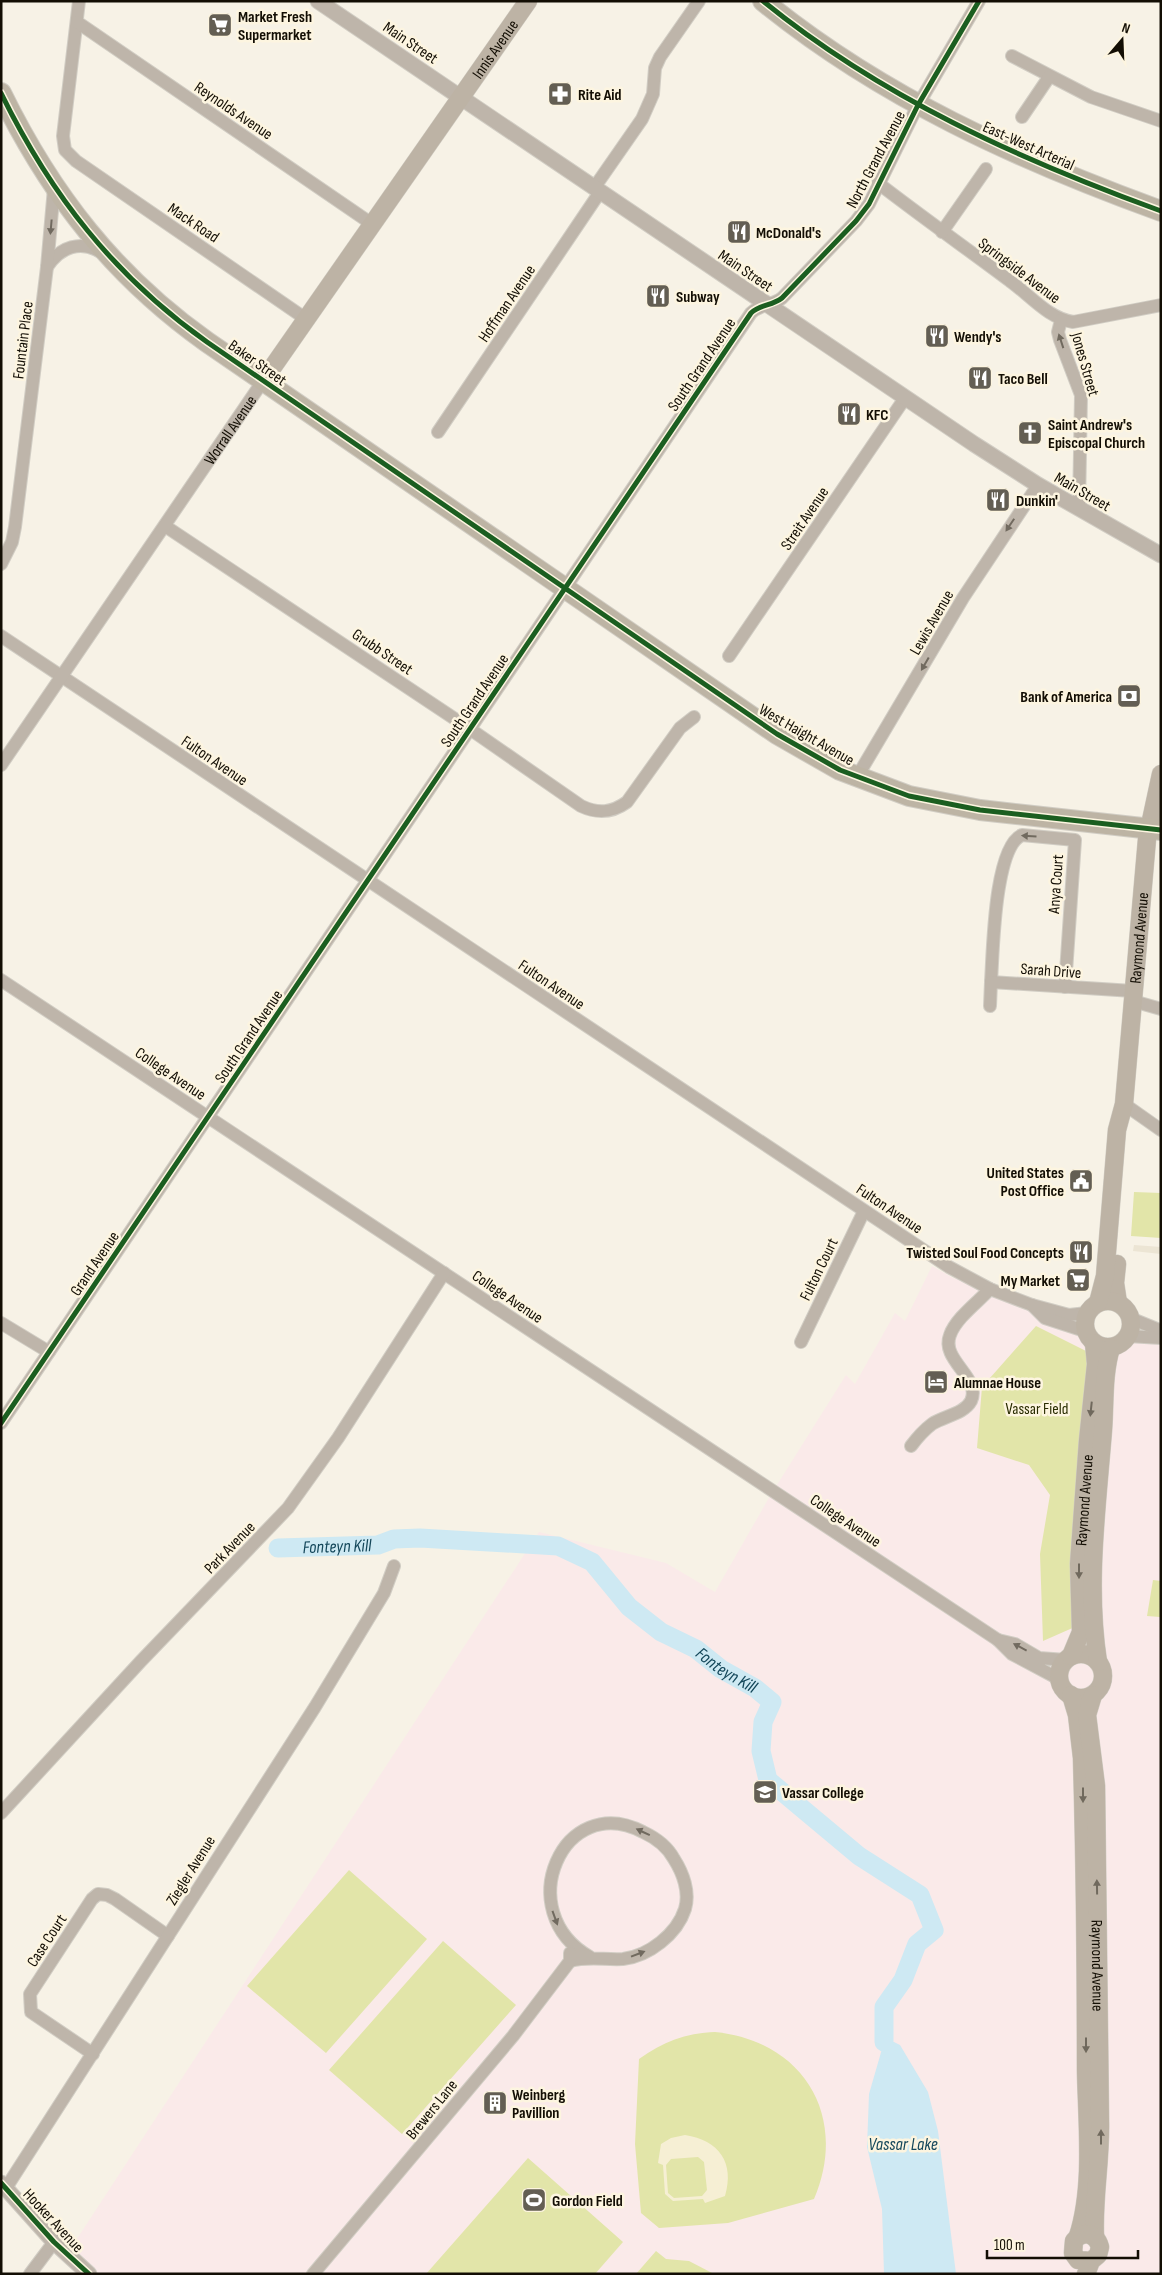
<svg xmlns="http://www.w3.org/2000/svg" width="1162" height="2275" viewBox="0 0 1162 2275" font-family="'Sofia Sans Condensed',sans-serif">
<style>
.commercial{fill:#ece5d4}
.education{fill:#faeae9}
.green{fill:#e2e5a9}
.sand{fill:#f6efd4;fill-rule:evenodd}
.water{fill:#cee9f3}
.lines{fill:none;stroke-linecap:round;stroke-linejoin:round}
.river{stroke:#cee9f3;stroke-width:19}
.minor-casing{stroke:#d1cdc4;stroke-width:14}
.tertiary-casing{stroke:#d1cdc4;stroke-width:17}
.secondary-casing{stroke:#d1cdc4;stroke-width:19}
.trunk-casing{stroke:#d1cdc4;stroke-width:22}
.minor{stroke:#beb5aa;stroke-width:12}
.tertiary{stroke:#beb5aa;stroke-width:15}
.secondary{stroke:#bdb3a5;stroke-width:18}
.trunk{stroke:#bdb4a4;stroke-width:20}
.cycleway-casing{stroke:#fdf5e0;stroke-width:8}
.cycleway{stroke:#1b5e20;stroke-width:5}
.oneway{fill:#716a5f}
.oneway2{fill:#70695d}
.labels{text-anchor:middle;stroke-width:5;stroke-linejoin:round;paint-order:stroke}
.poi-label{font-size:16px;font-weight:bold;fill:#130e04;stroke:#fdf5e0;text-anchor:start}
.street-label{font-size:16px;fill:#130e04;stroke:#fdf5e0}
.park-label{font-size:16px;fill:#292c01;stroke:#fdf5e0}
.water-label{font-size:18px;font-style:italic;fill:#14475a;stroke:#fdf5e0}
</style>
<rect width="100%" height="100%" fill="#f7f2e6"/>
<path class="commercial" d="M1134 1245 1161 1247V1254L1133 1251Z"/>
<path class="education" d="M932 1266 953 1278 985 1287 1075 1330 1097 1346 1119 1345 1129 1340 1161 1341V2274H95L69 2251 539 1532 666 1563 715 1592 770 1496 846 1375 855 1384 895 1313 905 1321Z"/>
<path class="green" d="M1134 1192 1161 1193V1238L1131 1236Z
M1036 1326 1086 1351 1093 1377 1077 1626 1043 1641 1040 1554 1050 1495 1029 1465 977 1448 982 1387Z
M1153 1580 1161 1581 1160 1617 1147 1616Z
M349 1870 427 1939 326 2053 247 1986Z
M443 1941 516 2005 402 2134 329 2070Z
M715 2032C804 2041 849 2117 814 2199L728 2223 659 2228 641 2213 635 2144 639 2059C663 2042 685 2033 715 2032Z
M528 2158 623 2242 595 2274H426Z
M656 2251 666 2259 689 2261 714 2274H636Z"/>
<path class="sand" d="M685 2135C719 2140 735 2163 725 2196L705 2203 703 2199 673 2201 665 2194 663 2165 658 2163 661 2144 671 2138ZM698 2157 704 2162 707 2190 702 2196 674 2198 668 2193 666 2165 671 2159Z"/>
<path class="water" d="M884 2042H894L900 2045 928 2092 938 2131 956 2274H884L882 2209 867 2147 869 2094Z"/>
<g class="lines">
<path class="river" id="s1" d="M278 1548 378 1545 394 1539 420 1538 558 1546 592 1562 629 1607 661 1632 696 1649 721 1669 755 1688 772 1702 763 1722 761 1751 768 1780 859 1856 920 1895 934 1930 917 1944 903 1980 884 2007V2042"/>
<defs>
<g id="minor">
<path d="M79 1 63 136 65 150 76 161 306 319"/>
<path d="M77 22 372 224"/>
<path d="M1012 56 1091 97 1161 121"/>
<path d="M1022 117 1049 77"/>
<path d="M878 183C922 217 966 248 1010 281 1031 296 1048 318 1073 322L1161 305"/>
<path d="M594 188 642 119 653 94 655 68 660 57 699 1"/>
<path d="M942 232 986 169"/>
<path d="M47 267C60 247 81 239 102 253"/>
<path d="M1061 320 1058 332 1060 340 1081 395 1079 508"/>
<path d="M438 432 600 192"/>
<path d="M165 526 470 729 581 806C598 814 612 813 627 802L680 728 694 717"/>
<path d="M1 564 12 542 15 527 47 267 54 188"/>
<path d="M1 636 949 1267 990 1289 1032 1305 1069 1315 1087 1313"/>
<path d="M729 656 905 398"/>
<path id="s2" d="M1 765 263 381"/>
<path d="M857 777 963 598 1038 485"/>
<path d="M1 980 998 1640"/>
<path d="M991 982C993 953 994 847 1022 835L1075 840 1065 987"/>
<path d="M1133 1001 1161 1009"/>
<path d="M990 1006 991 982 1133 991"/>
<path d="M1124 1104 1161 1130"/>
<path d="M1032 1305 1045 1318 1085 1331"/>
<path d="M1130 1318 1157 1329 1161 1334"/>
<path d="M1 1323 49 1352"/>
<path d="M1128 1336 1161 1338"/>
<path d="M801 1342 864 1211"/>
<path d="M1 1423 751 313C760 304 772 306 782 298L856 221 869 204 918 105 979 1"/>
<path d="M911 1446C917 1438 924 1430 932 1424 944 1416 964 1414 971 1401 982 1378 940 1360 950 1335 956 1318 978 1302 990 1289"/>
<path d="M1059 1679 1012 1654 998 1640 1015 1644 1039 1658 1066 1660"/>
<path d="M1 1813 141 1661 288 1508 338 1438 444 1273"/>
<path d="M570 1961C588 1956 604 1960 623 1959 649 1956 677 1934 685 1909 690 1892 683 1873 674 1859 667 1846 656 1838 643 1832 563 1790 510 1912 590 1957"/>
<path d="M93 2054 31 2012 30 1994 92 1899 98 1894 107 1895 115 1899 168 1936"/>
<path d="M6 2188 315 1707 384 1593 394 1566"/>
<path d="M30 2274 54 2242"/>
<path d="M313 2274 513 2036 570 1961V1953"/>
</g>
<path id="tertiary" d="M318 1 974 444 1038 485 1161 555
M1 2183 54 2242 89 2274"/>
<g id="secondary">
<path id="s3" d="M263 381 528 1"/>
<path d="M1117 1264 1115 1283 1118 1303"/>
<circle cx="1108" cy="1324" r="23"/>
<path id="s4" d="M1098 1303 1105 1276 1117 1130 1124 1104 1147 839 1161 774"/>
<circle cx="1081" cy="1676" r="22"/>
<path id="s5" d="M1071 1656 1081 1632 1079 1564 1088 1440 1096 1364 1094 1343"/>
<path d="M1098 1662C1086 1585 1097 1507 1103 1430 1105 1403 1103 1374 1111 1348"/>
<path d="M1071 1695 1077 1715 1082 1758C1085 1862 1086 1966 1086 2070 1087 2122 1094 2187 1078 2236"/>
<path id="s6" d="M1093 1695 1087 1715 1096 1786 1100 2121C1101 2160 1093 2199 1095 2237"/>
<path d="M1086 2274 1091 2261 1098 2255 1100 2247C1096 2233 1083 2230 1074 2241L1073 2253 1078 2260 1091 2261"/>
</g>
<path id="trunk" d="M763 1C881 97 1018 159 1161 211
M1 93C51 195 114 276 207 342L777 734 840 770 909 796 980 810 1161 830"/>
</defs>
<use href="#minor" class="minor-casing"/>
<use href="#tertiary" class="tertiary-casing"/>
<use href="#secondary" class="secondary-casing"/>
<use href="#trunk" class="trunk-casing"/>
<use href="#minor" class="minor"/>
<use href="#tertiary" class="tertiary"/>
<use href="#secondary" class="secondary"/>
<use href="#trunk" class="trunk"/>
<defs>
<path id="cycleway" d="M763 1C881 97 1018 159 1161 211
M1 93C51 195 114 276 207 342L777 734 840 770 909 796 980 810 1161 830
M1 1423 751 313C760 304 772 306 782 298L856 221 869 204 918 105 979 1
M1 2183 54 2242 89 2274"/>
</defs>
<use href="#cycleway" class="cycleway-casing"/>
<use href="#cycleway" class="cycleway"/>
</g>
<defs><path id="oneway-solid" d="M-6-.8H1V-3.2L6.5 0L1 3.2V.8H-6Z" transform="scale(1.25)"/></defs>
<g class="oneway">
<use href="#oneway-solid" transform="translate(51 227) rotate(95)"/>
<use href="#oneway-solid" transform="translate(1061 341) rotate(-108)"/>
<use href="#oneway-solid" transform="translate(1010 525) rotate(124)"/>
<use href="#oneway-solid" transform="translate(925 664) rotate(120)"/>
<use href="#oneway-solid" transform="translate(1029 836) rotate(-177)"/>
<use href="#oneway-solid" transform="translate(1020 1647) rotate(-152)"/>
<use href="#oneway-solid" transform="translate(643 1832) rotate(-155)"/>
<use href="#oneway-solid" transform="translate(555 1918) rotate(70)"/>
<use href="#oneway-solid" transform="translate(638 1954) rotate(-21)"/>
</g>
<g class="oneway2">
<use href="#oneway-solid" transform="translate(1091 1409) rotate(96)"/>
<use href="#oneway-solid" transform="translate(1079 1571) rotate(90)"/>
<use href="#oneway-solid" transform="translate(1083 1795) rotate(90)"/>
<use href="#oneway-solid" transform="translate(1097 1887) rotate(-91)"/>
<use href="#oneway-solid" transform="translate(1086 2045) rotate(90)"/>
<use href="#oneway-solid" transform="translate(1101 2137) rotate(-90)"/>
</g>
<defs>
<symbol id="supermarket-square" viewBox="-11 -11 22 22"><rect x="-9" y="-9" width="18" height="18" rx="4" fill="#635e53" stroke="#fdf5e0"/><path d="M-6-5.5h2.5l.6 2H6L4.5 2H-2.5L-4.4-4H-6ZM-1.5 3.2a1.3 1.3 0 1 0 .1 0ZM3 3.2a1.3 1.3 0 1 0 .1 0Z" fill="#fff"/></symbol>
<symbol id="pharmacy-square" viewBox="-11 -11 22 22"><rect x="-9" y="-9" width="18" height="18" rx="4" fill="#635e53" stroke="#fdf5e0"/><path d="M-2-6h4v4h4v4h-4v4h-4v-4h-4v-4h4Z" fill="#fff"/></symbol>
<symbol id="restaurant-square" viewBox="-11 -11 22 22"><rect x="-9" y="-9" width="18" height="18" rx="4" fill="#635e53" stroke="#fdf5e0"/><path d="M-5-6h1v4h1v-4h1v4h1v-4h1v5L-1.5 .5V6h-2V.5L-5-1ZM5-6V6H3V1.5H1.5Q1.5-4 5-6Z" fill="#fff"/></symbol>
<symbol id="church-square" viewBox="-11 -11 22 22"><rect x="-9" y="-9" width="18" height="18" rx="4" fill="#635e53" stroke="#fdf5e0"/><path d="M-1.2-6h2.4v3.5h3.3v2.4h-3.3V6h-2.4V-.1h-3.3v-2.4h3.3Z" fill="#fff"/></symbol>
<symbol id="bank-square" viewBox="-11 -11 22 22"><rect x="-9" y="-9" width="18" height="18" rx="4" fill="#635e53" stroke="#fdf5e0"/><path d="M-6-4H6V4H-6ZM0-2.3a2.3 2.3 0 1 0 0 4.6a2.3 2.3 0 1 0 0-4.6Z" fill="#fff"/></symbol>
<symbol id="civic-square" viewBox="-11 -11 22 22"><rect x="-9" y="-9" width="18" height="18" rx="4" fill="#635e53" stroke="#fdf5e0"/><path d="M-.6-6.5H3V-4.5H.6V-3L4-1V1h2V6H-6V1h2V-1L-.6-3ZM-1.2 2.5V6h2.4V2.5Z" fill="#fff"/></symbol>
<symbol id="hotel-square" viewBox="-11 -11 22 22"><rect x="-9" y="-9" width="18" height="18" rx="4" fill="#635e53" stroke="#fdf5e0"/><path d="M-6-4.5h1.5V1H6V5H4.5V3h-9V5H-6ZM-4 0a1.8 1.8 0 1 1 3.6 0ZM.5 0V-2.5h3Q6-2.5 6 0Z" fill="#fff"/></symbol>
<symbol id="university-square" viewBox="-11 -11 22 22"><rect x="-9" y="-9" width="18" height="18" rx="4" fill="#635e53" stroke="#fdf5e0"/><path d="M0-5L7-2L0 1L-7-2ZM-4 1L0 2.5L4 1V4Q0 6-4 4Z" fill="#fff"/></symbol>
<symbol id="building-square" viewBox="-11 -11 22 22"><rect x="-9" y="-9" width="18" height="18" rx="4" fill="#635e53" stroke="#fdf5e0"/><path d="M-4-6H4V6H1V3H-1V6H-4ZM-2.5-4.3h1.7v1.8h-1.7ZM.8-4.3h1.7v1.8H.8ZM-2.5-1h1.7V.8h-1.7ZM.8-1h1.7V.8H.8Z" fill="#fff"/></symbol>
<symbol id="stadium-square" viewBox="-11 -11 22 22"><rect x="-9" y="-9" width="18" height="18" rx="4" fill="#635e53" stroke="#fdf5e0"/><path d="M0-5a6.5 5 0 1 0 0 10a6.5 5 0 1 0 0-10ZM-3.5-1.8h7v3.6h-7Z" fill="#fff"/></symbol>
</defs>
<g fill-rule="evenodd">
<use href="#supermarket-square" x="206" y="11" width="28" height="28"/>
<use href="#pharmacy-square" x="546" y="80" width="28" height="28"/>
<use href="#restaurant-square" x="725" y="218" width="28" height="28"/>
<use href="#restaurant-square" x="644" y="282" width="28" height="28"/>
<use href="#restaurant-square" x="923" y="322" width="28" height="28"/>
<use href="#restaurant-square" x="966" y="364" width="28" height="28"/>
<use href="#restaurant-square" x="835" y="400" width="28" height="28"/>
<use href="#church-square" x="1016" y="419" width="28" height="28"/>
<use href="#restaurant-square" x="984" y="486" width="28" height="28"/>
<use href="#bank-square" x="1115" y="682" width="28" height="28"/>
<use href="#civic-square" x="1067" y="1167" width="28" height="28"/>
<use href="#restaurant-square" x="1067" y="1238" width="28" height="28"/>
<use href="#supermarket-square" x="1064" y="1266" width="28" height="28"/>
<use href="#hotel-square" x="922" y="1368" width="28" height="28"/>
<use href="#university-square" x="751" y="1778" width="28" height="28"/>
<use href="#building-square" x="481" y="2089" width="28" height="28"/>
<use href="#stadium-square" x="520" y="2186" width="28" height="28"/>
</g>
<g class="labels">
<g class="poi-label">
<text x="238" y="22">Market Fresh<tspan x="238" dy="18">Supermarket</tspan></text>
<text x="578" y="100">Rite Aid</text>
<text x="756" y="238">McDonald's</text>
<text x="676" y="302">Subway</text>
<text x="954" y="342">Wendy's</text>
<text x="998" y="384">Taco Bell</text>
<text x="866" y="420">KFC</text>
<text x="1048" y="430">Saint Andrew's<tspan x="1048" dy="18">Episcopal Church</tspan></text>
<text x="1016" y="506">Dunkin'</text>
<text x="1112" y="702" text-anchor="end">Bank of America</text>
<text x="1064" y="1178" text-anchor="end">United States<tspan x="1064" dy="18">Post Office</tspan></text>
<text x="1064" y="1258" text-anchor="end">Twisted Soul Food Concepts</text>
<text x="1060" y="1286" text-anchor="end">My Market</text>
<text x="954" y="1388">Alumnae House</text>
<text x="782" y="1798">Vassar College</text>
<text x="512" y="2100">Weinberg<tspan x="512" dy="18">Pavillion</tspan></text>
<text x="552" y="2206">Gordon Field</text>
</g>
<g class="street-label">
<text transform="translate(411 42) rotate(34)" y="6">Main Street</text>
<text dy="6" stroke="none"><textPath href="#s3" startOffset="405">Innis Avenue</textPath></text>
<text transform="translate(234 110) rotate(34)" y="6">Reynolds Avenue</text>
<text transform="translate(1029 145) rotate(24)" y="6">East-West Arterial</text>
<text transform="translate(875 159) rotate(-62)" y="6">North Grand Avenue</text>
<text transform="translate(194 222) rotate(34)" y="6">Mack Road</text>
<text transform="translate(746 270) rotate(34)" y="6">Main Street</text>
<text transform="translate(1020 270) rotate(37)" y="6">Springside Avenue</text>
<text transform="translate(506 303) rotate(-56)" y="6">Hoffman Avenue</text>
<text transform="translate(22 340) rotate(-83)" y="6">Fountain Place</text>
<text transform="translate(258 362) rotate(35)" y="6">Baker Street</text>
<text transform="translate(701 364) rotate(-56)" y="6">South Grand Avenue</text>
<text transform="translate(1086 364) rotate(74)" y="6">Jones Street</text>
<text dy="6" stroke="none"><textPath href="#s2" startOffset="406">Worrall Avenue</textPath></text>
<text transform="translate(1083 491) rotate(30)" y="6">Main Street</text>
<text transform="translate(804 518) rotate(-56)" y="6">Streit Avenue</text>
<text transform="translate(931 622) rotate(-60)" y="6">Lewis Avenue</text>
<text transform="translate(383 651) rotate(34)" y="6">Grubb Street</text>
<text transform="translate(474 700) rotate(-56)" y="6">South Grand Avenue</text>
<text transform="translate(807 734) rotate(30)" y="6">West Haight Avenue</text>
<text transform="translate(215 760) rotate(34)" y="6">Fulton Avenue</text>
<text transform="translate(1055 884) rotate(-86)" y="6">Anya Court</text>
<text dy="6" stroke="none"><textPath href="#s4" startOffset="368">Raymond Avenue</textPath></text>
<text transform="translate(1051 970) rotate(4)" y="6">Sarah Drive</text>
<text transform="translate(552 984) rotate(34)" y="6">Fulton Avenue</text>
<text transform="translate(248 1036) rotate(-56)" y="6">South Grand Avenue</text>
<text transform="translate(171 1073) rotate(34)" y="6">College Avenue</text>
<text transform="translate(890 1208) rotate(34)" y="6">Fulton Avenue</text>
<text transform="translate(94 1263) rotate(-56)" y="6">Grand Avenue</text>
<text transform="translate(818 1269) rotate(-64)" y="6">Fulton Court</text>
<text transform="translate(508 1296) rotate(34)" y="6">College Avenue</text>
<text dy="6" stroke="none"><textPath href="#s5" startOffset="158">Raymond Avenue</textPath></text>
<text transform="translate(846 1520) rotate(34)" y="6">College Avenue</text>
<text transform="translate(229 1547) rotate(-46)" y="6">Park Avenue</text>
<text transform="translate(190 1870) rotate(-58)" y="6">Ziegler Avenue</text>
<text transform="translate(46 1940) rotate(-57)" y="6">Case Court</text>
<text dy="6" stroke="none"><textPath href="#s6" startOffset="272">Raymond Avenue</textPath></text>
<text transform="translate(431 2109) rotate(-51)" y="6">Brewers Lane</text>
<text transform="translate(54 2220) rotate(47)" y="6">Hooker Avenue</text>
</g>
<g class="park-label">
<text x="1037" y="1414">Vassar Field</text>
</g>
<g class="water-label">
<text dy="6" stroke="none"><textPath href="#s1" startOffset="59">Fonteyn Kill</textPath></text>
<text dy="6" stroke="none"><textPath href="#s1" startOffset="494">Fonteyn Kill</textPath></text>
<text x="903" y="2150">Vassar Lake</text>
</g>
</g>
<rect width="1162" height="2275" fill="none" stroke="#130e04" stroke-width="5"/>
<g transform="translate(1122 40) rotate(19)" stroke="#fdf5e0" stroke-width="4" paint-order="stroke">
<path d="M0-4L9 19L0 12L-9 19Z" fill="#130e04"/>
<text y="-8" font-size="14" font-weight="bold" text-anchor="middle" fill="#130e04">N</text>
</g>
<path d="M987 2250v8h151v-8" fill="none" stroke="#130e04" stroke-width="2.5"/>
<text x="994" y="2250" font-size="15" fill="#130e04" stroke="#fdf5e0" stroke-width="4" paint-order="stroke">100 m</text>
</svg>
